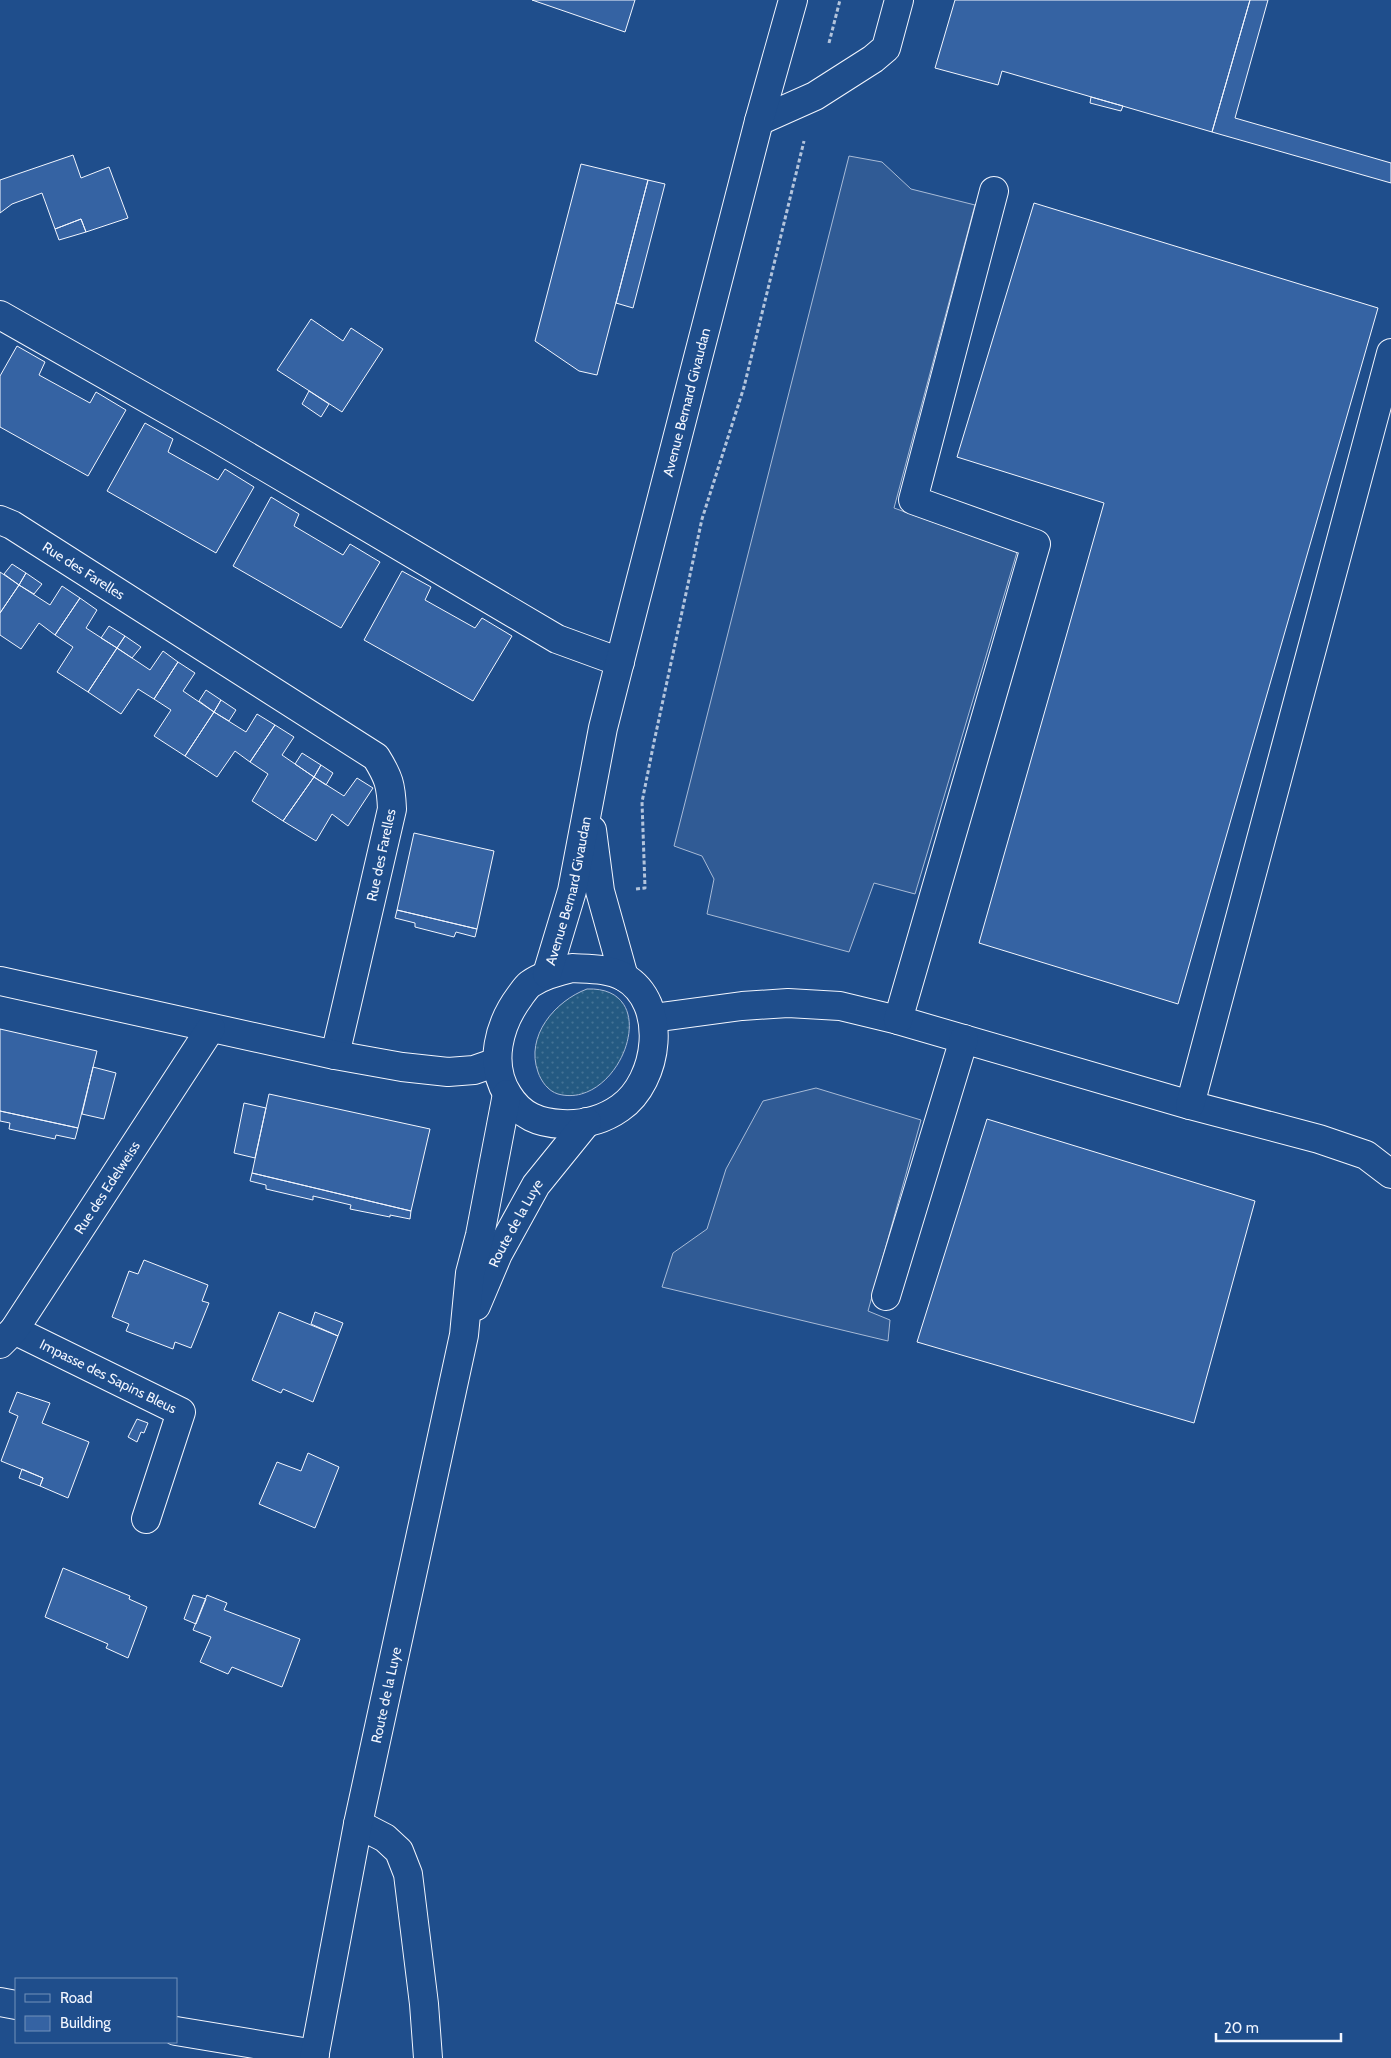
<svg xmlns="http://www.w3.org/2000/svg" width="1391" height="2058" viewBox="0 0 1391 2058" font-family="Cabin,sans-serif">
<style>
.grass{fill:url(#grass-dots);stroke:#a8bbd7}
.parking{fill:#305b95;stroke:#a8bbd7}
.building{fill:#3563a3;stroke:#f2f6ff}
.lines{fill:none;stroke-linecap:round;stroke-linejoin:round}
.minor-casing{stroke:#f2f6ff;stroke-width:30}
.major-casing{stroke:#f2f6ff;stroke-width:30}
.path{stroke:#b3c4dc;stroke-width:3;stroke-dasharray:4 2.5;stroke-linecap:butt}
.minor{stroke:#1f4e8c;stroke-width:28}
.major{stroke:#1f4e8c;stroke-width:28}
.labels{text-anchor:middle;stroke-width:4;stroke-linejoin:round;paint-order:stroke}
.street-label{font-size:14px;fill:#f2f6ff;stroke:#1f4e8c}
</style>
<defs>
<pattern id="grass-dots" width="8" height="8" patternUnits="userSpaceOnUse" patternTransform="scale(1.25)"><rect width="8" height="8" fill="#245a82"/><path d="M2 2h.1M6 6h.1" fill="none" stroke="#447295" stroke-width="1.8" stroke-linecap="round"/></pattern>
</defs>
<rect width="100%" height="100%" fill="#1f4e8c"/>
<path class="grass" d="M587 989C667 986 620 1111 558 1094 548 1091 541 1081 538 1072 525 1036 555 1001 587 989Z"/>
<path class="parking" d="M849 156 882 162 911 189 975 205 894 508 1017 552 915 894 874 883 849 952 707 914 714 879 702 856 674 846Z
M816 1088 921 1120 868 1311 890 1320 888 1341 662 1287 673 1253 707 1229 726 1169 763 1101Z"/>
<path class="building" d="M532 0H635L625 32Z
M955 0H1250L1212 132 1002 71 998 85 935 68Z
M1250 0H1268L1235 118 1391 163V183L1212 132Z
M1091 97 1123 106 1121 111 1090 103Z
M73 155 81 178 109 167 128 218 86 232 81 219 55 229 42 193 12 204 0 213V180Z
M581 164 648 180 597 375 579 371 535 341Z
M648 180 665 184 633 308 616 303Z
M1034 203 1378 308 1178 1004 979 943 1104 503 957 457Z
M81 219 86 232 59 240 55 229Z
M311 319 343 341 351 328 383 349 342 412 277 370Z
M17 346 45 362 39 375 90 403 96 392 126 410 88 476 0 427V376Z
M309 391 329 404 321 417 302 404Z
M145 423 173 439 168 452 218 480 225 469 254 487 216 553 107 491Z
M271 497 299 514 294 526 343 555 350 544 380 562 341 628 233 566Z
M12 564 26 573 19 585 4 574Z
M402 571 431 587 425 600 475 628 482 618 512 636 473 701 364 640Z
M0 572 19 585 0 613Z
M26 573 42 584 34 594 19 585Z
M19 585 50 605 62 586 80 598 55 635 39 623 21 649 0 635V613Z
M80 598 97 610 86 628 117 648 88 692 57 672 73 647 55 635Z
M109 626 125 636 117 648 101 638Z
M125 636 141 647 132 658 117 648Z
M117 648 150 670 163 651 178 662 154 699 138 689 121 714 88 692Z
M178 662 195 673 183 691 214 712 185 756 154 736 171 710 154 699Z
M206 690 221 700 214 712 199 701Z
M221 700 236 710 229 721 214 712Z
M214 712 246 732 257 714 275 725 250 762 235 751 217 777 185 756Z
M275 725 294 737 282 755 314 777 283 821 252 801 268 774 250 762Z
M302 753 321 765 314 777 295 764Z
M321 765 333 773 326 785 314 777Z
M314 777 344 796 357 778 373 788 348 826 332 814 316 841 283 821Z
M414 833 494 851 477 929 397 910Z
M397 910 477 929 475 937 456 932 454 937 415 927V923L395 918Z
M0 1029 97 1051 78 1128 0 1111Z
M93 1067 116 1073 104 1119 82 1114Z
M269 1094 430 1129 411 1211 252 1173Z
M244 1103 266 1108 255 1158 234 1153Z
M0 1111 78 1128 75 1139 56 1135 55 1139 9 1129 10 1123 0 1121Z
M987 1119 1255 1201 1194 1423 917 1342Z
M252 1173 411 1211 410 1219 390 1215V1217L350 1209 351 1205 313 1196V1200L266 1189V1185L250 1181Z
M144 1260 208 1285 202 1301 209 1303 191 1348 175 1342 173 1349 126 1331 129 1324 112 1317 129 1271 138 1274Z
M279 1312 338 1336 313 1402 283 1389 281 1393 252 1380Z
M315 1312 343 1323 338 1336 311 1324Z
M17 1392 50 1403 42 1423 89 1442 68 1498 40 1486 43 1478 1 1461 18 1416 9 1412Z
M137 1419 148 1423 144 1433 141 1432 137 1442 128 1437Z
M308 1453 339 1467 315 1528 259 1504 277 1462 301 1471Z
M22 1469 43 1478 40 1486 19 1478Z
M63 1568 130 1596 129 1599 147 1607 128 1658 106 1648 108 1644 45 1617Z
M193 1595 206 1599 196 1624 184 1619Z
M207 1595 227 1603 224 1610 300 1639 282 1687 232 1667 228 1674 200 1662 211 1637 193 1630Z"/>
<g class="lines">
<defs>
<g id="minor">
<path d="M759 121 815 96 873 59 886 48 899 0"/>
<path d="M0 315 213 436 557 639 620 662"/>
<path id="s1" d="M0 520 12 525 376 757C389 778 391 785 392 809L335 1055"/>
<path d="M0 981 335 1055 402 1067 448 1072 474 1070 497 1062"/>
<path d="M653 1018 742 1006 788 1003 840 1006 898 1020 1190 1105 1319 1139 1366 1155 1391 1174"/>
<path d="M898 1020 1036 544 913 500 994 191"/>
<path d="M1190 1105 1391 353"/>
<path d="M886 1296 964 1039"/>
<path id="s2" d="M14 1330 181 1412 146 1519"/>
<path id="s3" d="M0 1344 14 1330 211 1028"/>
<path d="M358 1824 385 1838 399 1851 408 1874 424 2004 428 2058"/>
<path d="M0 2002 16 2005"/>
<path d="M176 2031 315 2054"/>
</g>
<g id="major">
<path d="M592 830 600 891 624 977"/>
<path d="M572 968C589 969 608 968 624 977 669 1003 659 1081 620 1108 603 1120 582 1125 562 1124 539 1123 521 1116 508 1095 488 1064 499 1024 520 996 523 992 526 987 530 984 543 975 557 972 572 968Z"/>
<path id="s4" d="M547 974 572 891 603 728 635 602 759 121 793 0"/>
<path id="s5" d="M476 1306 498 1254 536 1185 587 1122"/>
<path id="s6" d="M314 2058 358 1824 464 1335 470 1273 480 1235 507 1094"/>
</g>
</defs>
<use href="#minor" class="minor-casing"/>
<use href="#major" class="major-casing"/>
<path class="path" d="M829 43 840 0
M636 889 645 888 642 802 654 742 702 519 744 387 804 141"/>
<use href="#minor" class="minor"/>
<use href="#major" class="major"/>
</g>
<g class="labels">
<g class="street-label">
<text dy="5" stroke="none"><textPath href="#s4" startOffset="589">Avenue Bernard Givaudan</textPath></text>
<text dy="5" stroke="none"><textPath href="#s1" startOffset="98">Rue des Farelles</textPath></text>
<text transform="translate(381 855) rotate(-78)" y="5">Rue des Farelles</text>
<text dy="5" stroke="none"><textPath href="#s4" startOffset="86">Avenue Bernard Givaudan</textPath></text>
<text dy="5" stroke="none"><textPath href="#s3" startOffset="190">Rue des Edelweiss</textPath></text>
<text dy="5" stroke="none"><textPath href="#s5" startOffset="92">Route de la Luye</textPath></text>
<text dy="5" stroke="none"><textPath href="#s2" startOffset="105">Impasse des Sapins Bleus</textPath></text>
<text dy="5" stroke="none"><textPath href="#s6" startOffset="370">Route de la Luye</textPath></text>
</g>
</g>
<rect x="15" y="1978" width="162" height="65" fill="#1f4e8c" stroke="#7391ba"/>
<rect x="25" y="1994" width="25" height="8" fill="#1f4e8c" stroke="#7391ba"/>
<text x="60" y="2003" font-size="15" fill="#f2f6ff">Road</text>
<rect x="25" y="2016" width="25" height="15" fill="#3563a3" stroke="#7391ba"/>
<text x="60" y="2028" font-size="15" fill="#f2f6ff">Building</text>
<path d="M1216 2033v8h125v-8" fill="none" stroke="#f2f6ff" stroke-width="2.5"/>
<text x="1224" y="2033" font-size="15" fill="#f2f6ff" stroke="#1f4e8c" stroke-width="4" paint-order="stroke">20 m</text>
</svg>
